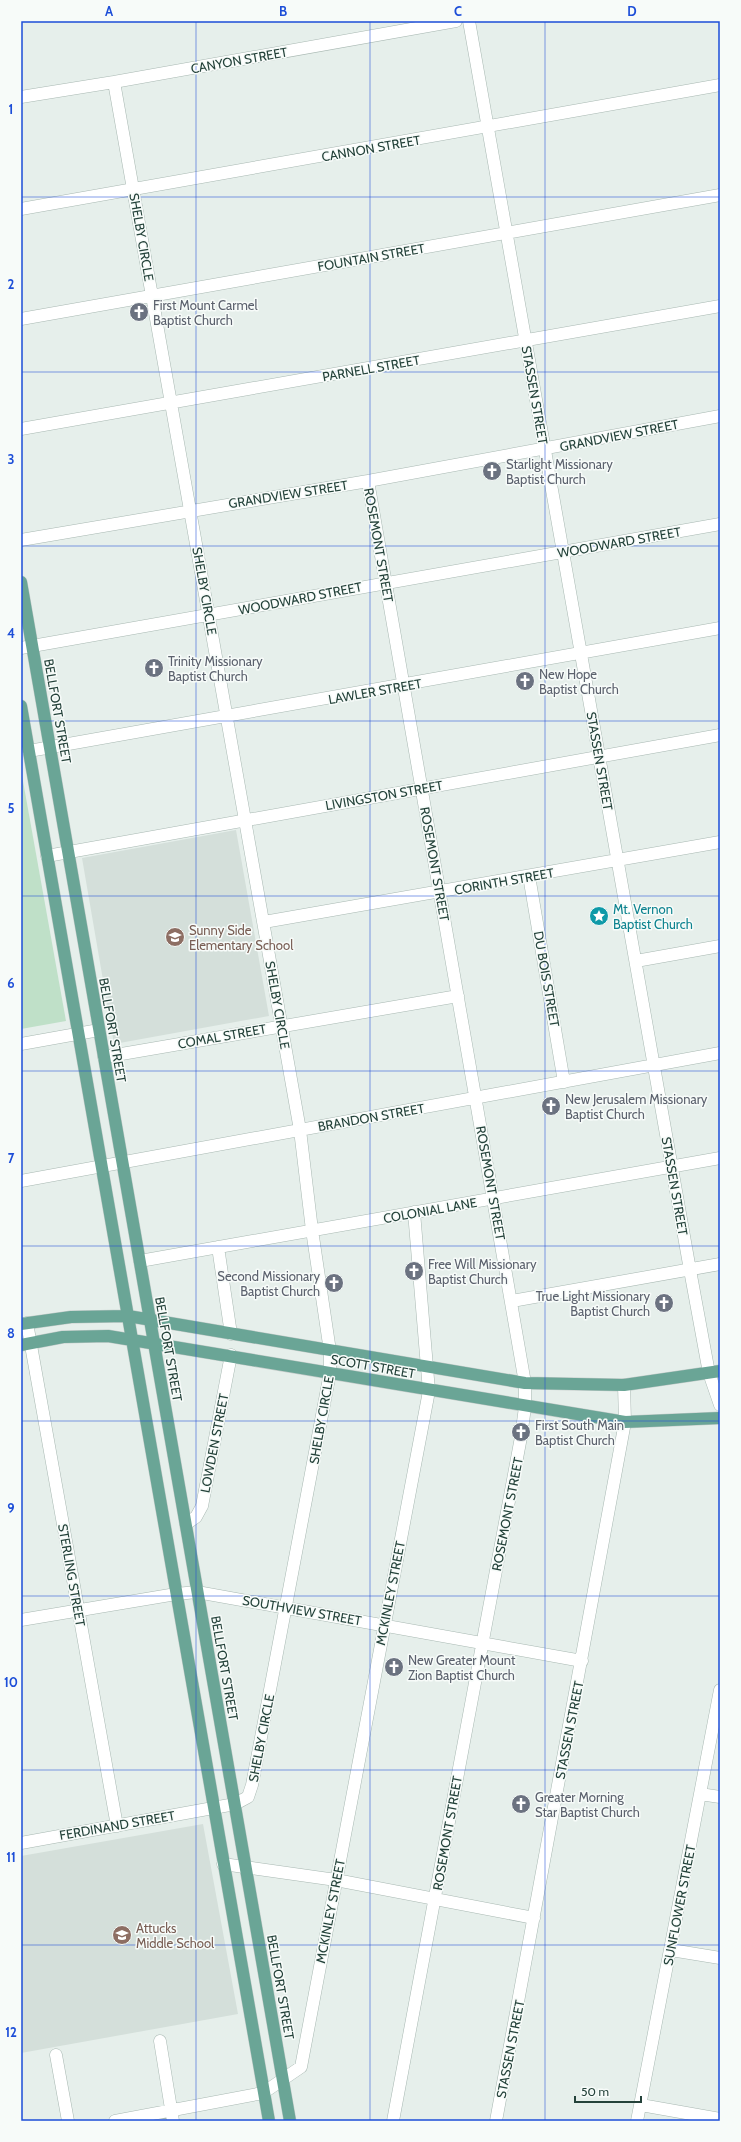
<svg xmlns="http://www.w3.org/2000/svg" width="741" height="2142" viewBox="0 0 741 2142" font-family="Cabin,sans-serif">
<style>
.built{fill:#d4dfda}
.green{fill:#bfe0c8}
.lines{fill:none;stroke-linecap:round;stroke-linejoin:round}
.minor-casing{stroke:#a8b8b2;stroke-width:13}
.major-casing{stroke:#c2cac8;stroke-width:13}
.minor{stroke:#fff;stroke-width:12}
.major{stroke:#6aa596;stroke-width:12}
.grid{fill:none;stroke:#1d4ed8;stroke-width:1;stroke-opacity:0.55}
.labels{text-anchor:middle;stroke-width:3;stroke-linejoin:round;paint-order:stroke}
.street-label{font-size:13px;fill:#24423a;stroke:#f7fbf9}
.worship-label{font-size:13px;fill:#5b616d;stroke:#f7fbf9;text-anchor:start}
.culture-label{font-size:13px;fill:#0d838f;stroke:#f7fbf9;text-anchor:start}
.education-label{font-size:13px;fill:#785e54;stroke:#f7fbf9;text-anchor:start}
.neatline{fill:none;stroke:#1d4ed8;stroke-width:1.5}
.grid-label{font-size:13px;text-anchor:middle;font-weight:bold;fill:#1d4ed8}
</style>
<rect width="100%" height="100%" fill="#e6efeb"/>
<path class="built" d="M236 830 269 1016 114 1044 82 858Z
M203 1824 238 2014 21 2053V1856Z"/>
<path class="green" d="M21 770 66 1021 21 1029Z"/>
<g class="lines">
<defs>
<path id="minor" d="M469 21 690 1270 709 1373 720 1405
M21 97 114 82 456 21
M21 209 720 85
M21 319 720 195
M21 429 720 306
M368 481 525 1383V1407L521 1437 393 2121
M21 540 368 481 720 416
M21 648 720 524
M29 751 720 628
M47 856 720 735
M529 876 564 1082
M264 922 720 842
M636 961 720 946
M21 1044 99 1030
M104 1057 458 996
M21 1181 720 1053
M218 1247 231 1334
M140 1261 720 1158
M512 1301 720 1264
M27 1323 117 1826
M186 1524 196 1517 202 1506 231 1355
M21 1620 176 1594 197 1592 582 1661
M700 1794 720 1797
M21 1843 235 1804 248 1797 252 1785 330 1373V1351L312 1230 300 1130 114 82
M223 1864 336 1880 534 1918
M671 1950 720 1958
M160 2041 173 2121
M56 2055 68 2121
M641 2105 720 2119
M115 2121 263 2093 301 2067 429 1391 414 1212
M496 2121 625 1422 624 1385
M637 2121 720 1690"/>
<path id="major" d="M21 582 290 2121
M21 706 269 2121
M21 1324 71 1317 128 1316 525 1383 624 1385 720 1371
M21 1345 63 1337 108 1336 625 1422 720 1418"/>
</defs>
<use href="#minor" class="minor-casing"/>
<use href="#major" class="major-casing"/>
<use href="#minor" class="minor"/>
<use href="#major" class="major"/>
</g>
<path class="grid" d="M196 21V2121M370 21V2121M545 21V2121M21 197H720M21 372H720M21 546H720M21 721H720M21 896H720M21 1071H720M21 1246H720M21 1421H720M21 1596H720M21 1770H720M21 1945H720"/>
<defs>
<symbol id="church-disc" viewBox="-11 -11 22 22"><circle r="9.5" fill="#6b7280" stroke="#f7fbf9"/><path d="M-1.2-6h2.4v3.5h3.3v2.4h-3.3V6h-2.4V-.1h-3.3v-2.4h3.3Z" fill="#fff"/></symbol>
<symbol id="sight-disc" viewBox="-11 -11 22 22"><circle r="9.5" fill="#0f9aa8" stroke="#f7fbf9"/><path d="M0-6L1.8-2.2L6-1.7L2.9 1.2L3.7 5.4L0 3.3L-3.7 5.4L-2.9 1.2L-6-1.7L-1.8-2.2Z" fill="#fff"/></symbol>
<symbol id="school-disc" viewBox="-11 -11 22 22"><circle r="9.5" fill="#8d6e63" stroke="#f7fbf9"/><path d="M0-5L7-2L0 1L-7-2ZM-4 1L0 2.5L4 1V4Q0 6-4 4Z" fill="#fff"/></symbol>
</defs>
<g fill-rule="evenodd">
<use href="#church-disc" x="128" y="301" width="22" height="22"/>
<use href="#church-disc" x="481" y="460" width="22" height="22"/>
<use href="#church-disc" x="143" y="657" width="22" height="22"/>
<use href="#church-disc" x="514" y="670" width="22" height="22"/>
<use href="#sight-disc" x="588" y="905" width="22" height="22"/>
<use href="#school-disc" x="164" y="926" width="22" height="22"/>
<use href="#church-disc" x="540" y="1095" width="22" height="22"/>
<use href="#church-disc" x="403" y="1260" width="22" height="22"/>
<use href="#church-disc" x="323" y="1272" width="22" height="22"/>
<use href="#church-disc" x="653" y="1292" width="22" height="22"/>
<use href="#church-disc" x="510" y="1421" width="22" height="22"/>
<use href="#church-disc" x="383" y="1656" width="22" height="22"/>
<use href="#church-disc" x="510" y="1793" width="22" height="22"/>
<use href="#school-disc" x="111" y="1924" width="22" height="22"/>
</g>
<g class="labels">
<g class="street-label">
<text transform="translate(239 60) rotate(-10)" y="5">CANYON STREET</text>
<text transform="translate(371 148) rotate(-10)" y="5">CANNON STREET</text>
<text transform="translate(142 237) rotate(80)" y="5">SHELBY CIRCLE</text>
<text transform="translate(371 257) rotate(-10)" y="5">FOUNTAIN STREET</text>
<text transform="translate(371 368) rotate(-10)" y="5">PARNELL STREET</text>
<text transform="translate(535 395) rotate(80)" y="5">STASSEN STREET</text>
<text transform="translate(619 435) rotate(-11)" y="5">GRANDVIEW STREET</text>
<text transform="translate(288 494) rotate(-9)" y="5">GRANDVIEW STREET</text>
<text transform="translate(619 542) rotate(-10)" y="5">WOODWARD STREET</text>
<text transform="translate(379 545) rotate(80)" y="5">ROSEMONT STREET</text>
<text transform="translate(205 591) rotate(80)" y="5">SHELBY CIRCLE</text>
<text transform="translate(300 598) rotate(-11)" y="5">WOODWARD STREET</text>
<text transform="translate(375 691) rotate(-10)" y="5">LAWLER STREET</text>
<text transform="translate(58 711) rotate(80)" y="5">BELLFORT STREET</text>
<text transform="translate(600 761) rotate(80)" y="5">STASSEN STREET</text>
<text transform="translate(384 795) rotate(-10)" y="5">LIVINGSTON STREET</text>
<text transform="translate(435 864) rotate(80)" y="5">ROSEMONT STREET</text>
<text transform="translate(504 881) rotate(-10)" y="5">CORINTH STREET</text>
<text transform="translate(547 979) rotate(80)" y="5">DU BOIS STREET</text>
<text transform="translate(278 1005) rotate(80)" y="5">SHELBY CIRCLE</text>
<text transform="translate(113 1030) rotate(80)" y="5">BELLFORT STREET</text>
<text transform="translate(222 1036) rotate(-10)" y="5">COMAL STREET</text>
<text transform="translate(371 1117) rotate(-10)" y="5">BRANDON STREET</text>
<text transform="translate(491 1183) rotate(80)" y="5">ROSEMONT STREET</text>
<text transform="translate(675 1186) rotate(80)" y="5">STASSEN STREET</text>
<text transform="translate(430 1210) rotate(-10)" y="5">COLONIAL LANE</text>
<text transform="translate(169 1349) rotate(80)" y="5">BELLFORT STREET</text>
<text transform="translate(373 1366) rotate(10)" y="5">SCOTT STREET</text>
<text transform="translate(321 1420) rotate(-80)" y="5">SHELBY CIRCLE</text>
<text transform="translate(214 1443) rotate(-79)" y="5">LOWDEN STREET</text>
<text transform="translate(507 1514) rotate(-79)" y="5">ROSEMONT STREET</text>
<text transform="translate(72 1575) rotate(80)" y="5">STERLING STREET</text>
<text transform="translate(390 1593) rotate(-79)" y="5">MCKINLEY STREET</text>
<text transform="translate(302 1610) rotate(10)" y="5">SOUTHVIEW STREET</text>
<text transform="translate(225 1668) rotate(80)" y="5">BELLFORT STREET</text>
<text transform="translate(569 1730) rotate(-79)" y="5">STASSEN STREET</text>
<text transform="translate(261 1738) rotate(-79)" y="5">SHELBY CIRCLE</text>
<text transform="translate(117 1825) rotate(-10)" y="5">FERDINAND STREET</text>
<text transform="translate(447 1833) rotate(-80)" y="5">ROSEMONT STREET</text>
<text transform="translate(679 1905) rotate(-79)" y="5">SUNFLOWER STREET</text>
<text transform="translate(330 1911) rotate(-79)" y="5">MCKINLEY STREET</text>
<text transform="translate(281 1987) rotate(80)" y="5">BELLFORT STREET</text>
<text transform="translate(510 2049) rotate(-79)" y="5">STASSEN STREET</text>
</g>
<g class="worship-label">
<text x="153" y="310">First Mount Carmel<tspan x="153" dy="15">Baptist Church</tspan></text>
<text x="506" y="469">Starlight Missionary<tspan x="506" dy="15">Baptist Church</tspan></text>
<text x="168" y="666">Trinity Missionary<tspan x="168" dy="15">Baptist Church</tspan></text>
<text x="539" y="679">New Hope<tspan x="539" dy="15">Baptist Church</tspan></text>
<text x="565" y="1104">New Jerusalem Missionary<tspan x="565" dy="15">Baptist Church</tspan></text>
<text x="428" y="1269">Free Will Missionary<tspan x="428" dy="15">Baptist Church</tspan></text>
<text x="320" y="1281" text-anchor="end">Second Missionary<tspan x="320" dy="15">Baptist Church</tspan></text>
<text x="650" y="1301" text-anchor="end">True Light Missionary<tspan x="650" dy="15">Baptist Church</tspan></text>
<text x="535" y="1430">First South Main<tspan x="535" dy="15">Baptist Church</tspan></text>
<text x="408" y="1665">New Greater Mount<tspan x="408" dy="15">Zion Baptist Church</tspan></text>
<text x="535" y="1802">Greater Morning<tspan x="535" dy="15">Star Baptist Church</tspan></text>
</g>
<g class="culture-label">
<text x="613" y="914">Mt. Vernon<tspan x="613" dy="15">Baptist Church</tspan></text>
</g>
<g class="education-label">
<text x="189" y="935">Sunny Side<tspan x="189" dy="15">Elementary School</tspan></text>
<text x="136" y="1933">Attucks<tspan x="136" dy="15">Middle School</tspan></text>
</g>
</g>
<rect width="741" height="2142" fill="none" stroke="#f7fbf9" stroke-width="44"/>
<path d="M575 2096v6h66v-6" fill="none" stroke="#24423a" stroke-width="2"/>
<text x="581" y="2096" font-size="12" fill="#24423a" stroke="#f7fbf9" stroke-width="3" paint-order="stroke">50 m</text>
<rect x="22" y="22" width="697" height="2098" class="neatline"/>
<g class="grid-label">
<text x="109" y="16">A</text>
<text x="283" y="16">B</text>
<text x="458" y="16">C</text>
<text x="632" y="16">D</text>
<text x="11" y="114">1</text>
<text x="11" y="289">2</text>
<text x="11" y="464">3</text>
<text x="11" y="638">4</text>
<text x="11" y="813">5</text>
<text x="11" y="988">6</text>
<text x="11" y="1163">7</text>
<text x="11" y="1338">8</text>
<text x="11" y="1513">9</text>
<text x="11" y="1687">10</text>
<text x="11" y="1862">11</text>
<text x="11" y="2037">12</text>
</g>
</svg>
